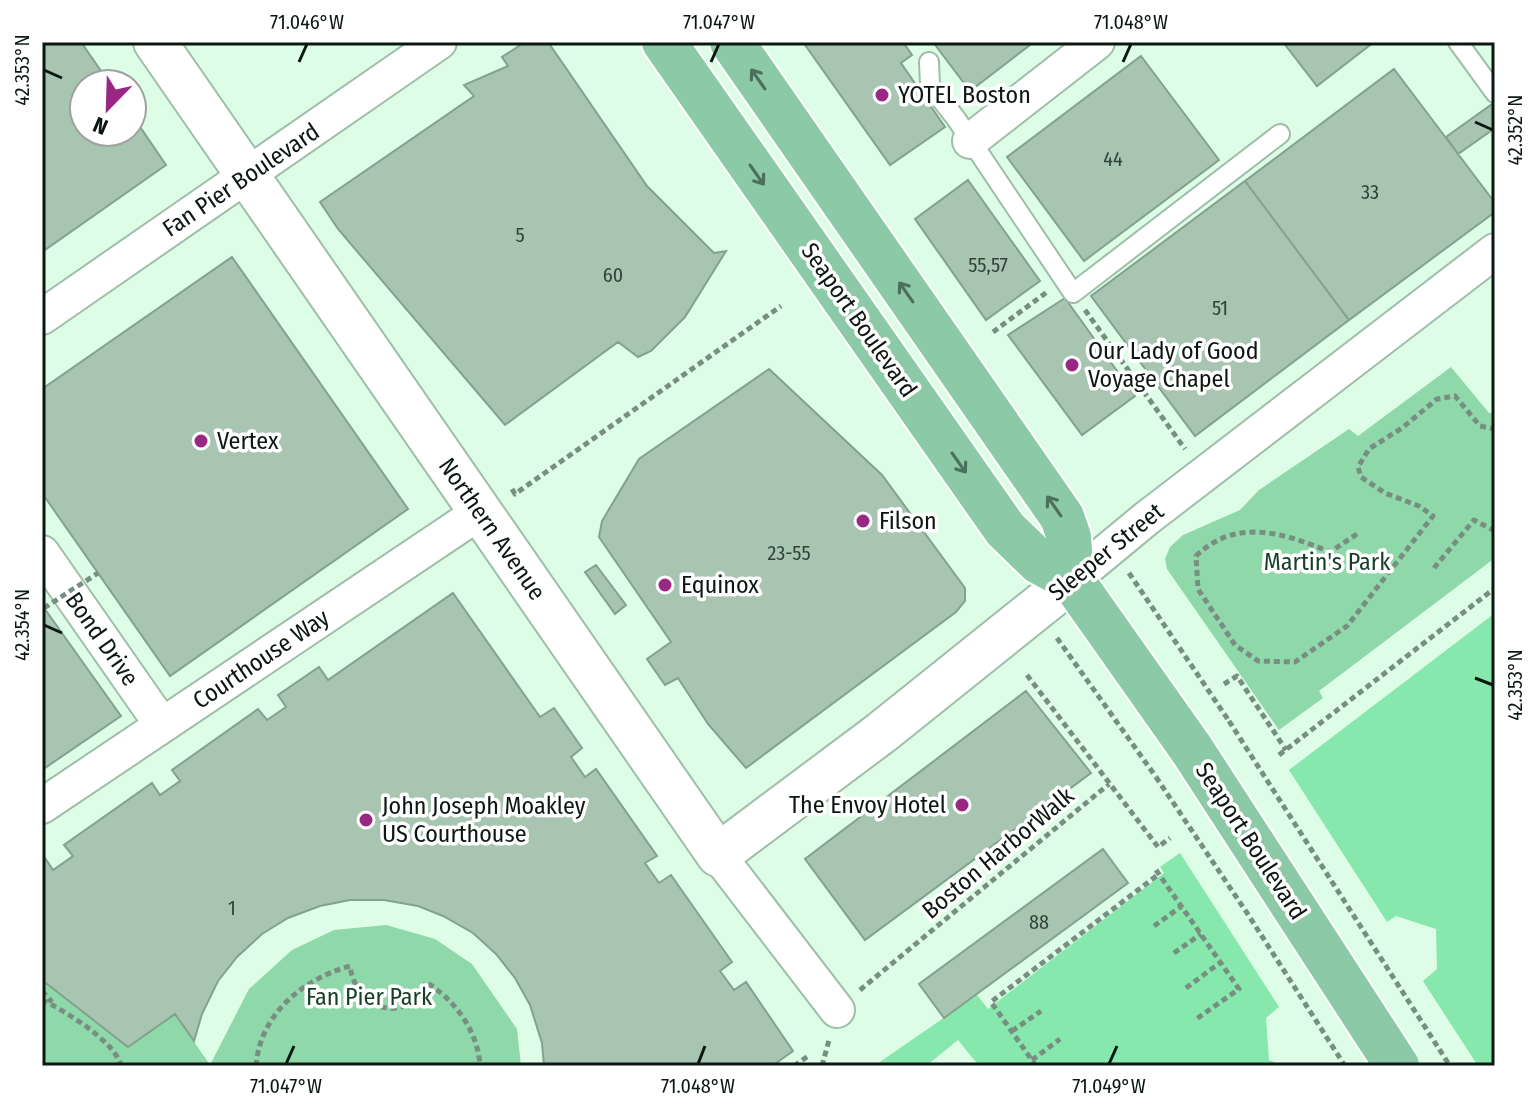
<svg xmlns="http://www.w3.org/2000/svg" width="1537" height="1108" viewBox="0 0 1537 1108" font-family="'Fira Sans Condensed',sans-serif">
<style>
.green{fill:#8fd8aa}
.water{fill:#86e8ad}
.pier{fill:#ddfde7}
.building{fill:#a7c5b1;stroke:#84a18e;stroke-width:2}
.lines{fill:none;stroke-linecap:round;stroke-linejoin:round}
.service-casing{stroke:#9fbea9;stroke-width:22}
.minor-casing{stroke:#9fbea9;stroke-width:38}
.tertiary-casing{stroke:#9fbea9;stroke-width:46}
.primary-casing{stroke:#fff;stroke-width:48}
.path{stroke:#788e80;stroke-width:5;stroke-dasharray:6 4;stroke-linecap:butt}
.service{stroke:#fff;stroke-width:18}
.minor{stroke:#fff;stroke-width:34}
.tertiary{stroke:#fff;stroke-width:42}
.primary{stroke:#8bc9a7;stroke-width:44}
.primary-bridge-casing{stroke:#fff;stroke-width:48;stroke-linecap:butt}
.path-bridge{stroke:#788e80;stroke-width:5;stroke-dasharray:6 4;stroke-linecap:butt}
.primary-bridge{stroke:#8bc9a7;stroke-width:44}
.oneway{stroke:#4b705c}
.ticks{fill:none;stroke:#0b1710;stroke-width:3}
.poi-dot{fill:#992885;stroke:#fff;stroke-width:3}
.labels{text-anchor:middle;stroke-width:7;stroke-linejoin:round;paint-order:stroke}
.number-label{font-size:20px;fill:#324238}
.poi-label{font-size:24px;fill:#0b1710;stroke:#fff;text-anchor:start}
.street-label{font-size:24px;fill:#0b1710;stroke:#fff}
.park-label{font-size:24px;fill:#163f28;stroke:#fff}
.neatline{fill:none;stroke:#0b1710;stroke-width:3}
.ticks-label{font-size:20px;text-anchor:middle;fill:#0b1710}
</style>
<rect width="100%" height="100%" fill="#ddfde7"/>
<path class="green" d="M1451 367 1489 413H1495V558L1319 691 1323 698 1279 730 1167 569 1165 559 1170 547 1183 535 1240 510 1259 490 1349 429 1358 436Z
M386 925 435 939 472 964 517 1029 521 1066H42V980L128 1047 175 1014 210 1065 249 989 292 950 334 930Z"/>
<path class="water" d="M1495 607V1066H874L977 995 988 1009 1164 873 1157 862Z"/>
<path class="pier" d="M1495 603V613L1289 770 1387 922 1396 916 1436 929 1437 969 1423 981 1478 1066H1284L1269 1060 1266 1018 1279 1007 1180 853 1157 869 1153 861Z
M958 1040 979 1066H926Z"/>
<path class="building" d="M42 42H81L110 84H84V132H132V115L166 165 42 252Z
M525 42H548L647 186 714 253 726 251 685 317 651 351 638 357 618 342 505 425 338 229 320 202 474 96 464 85 508 66 502 57Z
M803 42H903L912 55 901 63 945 127 890 165Z
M933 42H1034L970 91Z
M1283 42H1374L1317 86Z
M1141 56 1219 160 1084 261 1007 157Z
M1394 69 1495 203V212L1349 320 1245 181Z
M1495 102V128L1458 154 1446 137Z
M968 180 1040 281 986 320 915 219Z
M1245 181 1349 320 1195 436 1091 296Z
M232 257 408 509 170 676 42 493V389Z
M1065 298 1135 396 1082 435 1008 335Z
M769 369 882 475 965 588V601L956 612 746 768 708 724 678 678 665 685 647 659 671 642 599 537 602 521 639 459Z
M596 565 626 605 615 614 585 572Z
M453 593 540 717 554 708 582 748 571 757 585 777 596 769 657 856 645 863 659 883 671 875 732 962 720 971 734 990 746 982 793 1051 772 1066H544L542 1043 530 1005 515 978 496 954 473 933 443 916 418 906 384 900H350L320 906 288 918 262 934 237 957 218 981 202 1014 194 1041 175 1014 128 1047 42 980V860L45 858 53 870 73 856 64 845 152 783 160 795 180 781 172 770 258 709 267 720 286 707 278 695 319 667 328 680Z
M42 605 121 716 42 770Z
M1026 691 1091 773 865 940 805 859Z
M1103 849 1128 883 944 1018 919 984Z"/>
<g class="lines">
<defs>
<path id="service" d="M1458 42 1495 93
M929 62 930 85 957 120 1073 293 1280 134"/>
<path id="minor" d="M970 141 1097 42
M42 317 439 42
M42 553 162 725
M1072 580 1147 518 1495 251
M42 806 480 512
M718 855 837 1010"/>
<path id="tertiary" d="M155 42 718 855 881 733 1072 580"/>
<path id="primary" d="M664 42 1005 529 1039 562 1072 580 1192 750
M732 42 1062 517 1069 537 1072 580"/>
</defs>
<use href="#service" class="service-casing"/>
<use href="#minor" class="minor-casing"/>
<use href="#tertiary" class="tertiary-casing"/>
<use href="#primary" class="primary-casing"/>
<path class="path" d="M1085 310 1185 449
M993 332 1047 292
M512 489 515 494 781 306
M1357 534 1330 552C1284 533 1236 517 1196 556L1198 589 1235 645 1258 661 1295 662 1347 626 1433 516 1419 506 1385 493 1361 477 1358 467 1369 449 1402 428 1437 399 1455 396 1480 426 1495 429
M1434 568 1474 520 1495 531
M1129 573 1229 721
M1057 638 1156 777
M1027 675 1158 847 1170 838
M1224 684 1237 676 1286 750
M1279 755 1495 588
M1156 870 1239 989 1195 1020
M1154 926 1182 906
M1174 953 1201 934
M1186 988 1221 962
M860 990 1109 784
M42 991 52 1002
M42 1000C64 1010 116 1042 121 1066
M1012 1031 1041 1011
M1032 1060 1060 1039
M256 1066C260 1014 303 979 350 966 356 1011 408 1026 426 982 455 1000 478 1031 480 1066
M794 1066 808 1056
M822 1066 829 1040
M1036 1066 991 1002 1159 874"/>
<use href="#service" class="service"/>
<use href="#minor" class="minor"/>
<use href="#tertiary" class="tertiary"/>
<use href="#primary" class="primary"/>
<defs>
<path id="primary-bridge" d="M1192 750 1397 1066"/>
</defs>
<use href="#primary-bridge" class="primary-bridge-casing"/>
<path class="path-bridge" d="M44 608 98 573
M1229 721 1450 1066
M1156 777 1249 916 1345 1066"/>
<use href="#primary-bridge" class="primary-bridge"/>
</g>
<defs><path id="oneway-shaft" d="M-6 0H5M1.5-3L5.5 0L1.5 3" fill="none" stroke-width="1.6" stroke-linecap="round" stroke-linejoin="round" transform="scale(2)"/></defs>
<g class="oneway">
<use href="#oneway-shaft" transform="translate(758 79) rotate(-125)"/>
<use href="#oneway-shaft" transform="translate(757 175) rotate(55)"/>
<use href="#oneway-shaft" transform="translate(906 292) rotate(-125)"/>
<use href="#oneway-shaft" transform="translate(959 463) rotate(55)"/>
<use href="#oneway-shaft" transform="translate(1054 506) rotate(-125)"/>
</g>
<path class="ticks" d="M299 62 307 44M711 62 719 44M1123 62 1131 44M44 70 62 78M1475 122 1493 130M44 625 62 633M1475 678 1493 685M286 1064 294 1046M698 1064 705 1046M1109 1064 1117 1046"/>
<g class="poi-dot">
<circle cx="882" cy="95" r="8"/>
<circle cx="1072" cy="365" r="8"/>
<circle cx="201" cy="441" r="8"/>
<circle cx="863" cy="521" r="8"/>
<circle cx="665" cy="585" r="8"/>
<circle cx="962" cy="805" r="8"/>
<circle cx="366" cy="820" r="8"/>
</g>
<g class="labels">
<g class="number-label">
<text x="1113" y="166">44</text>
<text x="1370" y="199">33</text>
<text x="520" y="242">5</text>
<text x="988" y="272">55,57</text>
<text x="613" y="282">60</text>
<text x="1220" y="315">51</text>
<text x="789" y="560">23-55</text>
<text x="232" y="915">1</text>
<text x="1039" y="929">88</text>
</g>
<g class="poi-label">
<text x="898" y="103">YOTEL Boston</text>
<text x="1088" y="359">Our Lady of Good<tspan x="1088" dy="28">Voyage Chapel</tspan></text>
<text x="217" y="449">Vertex</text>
<text x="879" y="529">Filson</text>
<text x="681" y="593">Equinox</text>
<text x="946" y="813" text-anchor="end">The Envoy Hotel</text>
<text x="382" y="814">John Joseph Moakley<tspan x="382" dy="28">US Courthouse</tspan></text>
</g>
<g class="street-label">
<text transform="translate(241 180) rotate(-34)" y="8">Fan Pier Boulevard</text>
<text transform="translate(859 320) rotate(55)" y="8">Seaport Boulevard</text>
<text transform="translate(492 529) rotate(55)" y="8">Northern Avenue</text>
<text transform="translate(1106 552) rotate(-39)" y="8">Sleeper Street</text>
<text transform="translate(102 639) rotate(55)" y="8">Bond Drive</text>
<text transform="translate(261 659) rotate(-34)" y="8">Courthouse Way</text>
<text transform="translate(1251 841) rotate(57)" y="8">Seaport Boulevard</text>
<text transform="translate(998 853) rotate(-40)" y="8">Boston HarborWalk</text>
</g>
<g class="park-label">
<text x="1327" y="570">Martin's Park</text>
<text x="369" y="1005">Fan Pier Park</text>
</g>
</g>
<rect width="1537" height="1108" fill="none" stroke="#ffffff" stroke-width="88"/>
<g transform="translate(108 108) rotate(203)"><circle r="38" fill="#ffffff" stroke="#9da29f" stroke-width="2"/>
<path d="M0-6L14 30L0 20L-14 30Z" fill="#992885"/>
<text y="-12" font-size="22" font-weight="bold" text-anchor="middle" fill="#0b1710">N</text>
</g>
<rect x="44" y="44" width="1449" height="1020" class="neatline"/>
<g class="ticks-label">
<text x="307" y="29">71.046°W</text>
<text x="719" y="29">71.047°W</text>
<text x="1131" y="29">71.048°W</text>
<text transform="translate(22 70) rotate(-90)" y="7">42.353°N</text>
<text transform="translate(1515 130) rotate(-90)" y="7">42.352°N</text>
<text transform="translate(22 625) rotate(-90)" y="7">42.354°N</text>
<text transform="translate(1515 685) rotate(-90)" y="7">42.353°N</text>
<text x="286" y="1093">71.047°W</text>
<text x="698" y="1093">71.048°W</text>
<text x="1109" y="1093">71.049°W</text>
</g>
</svg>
